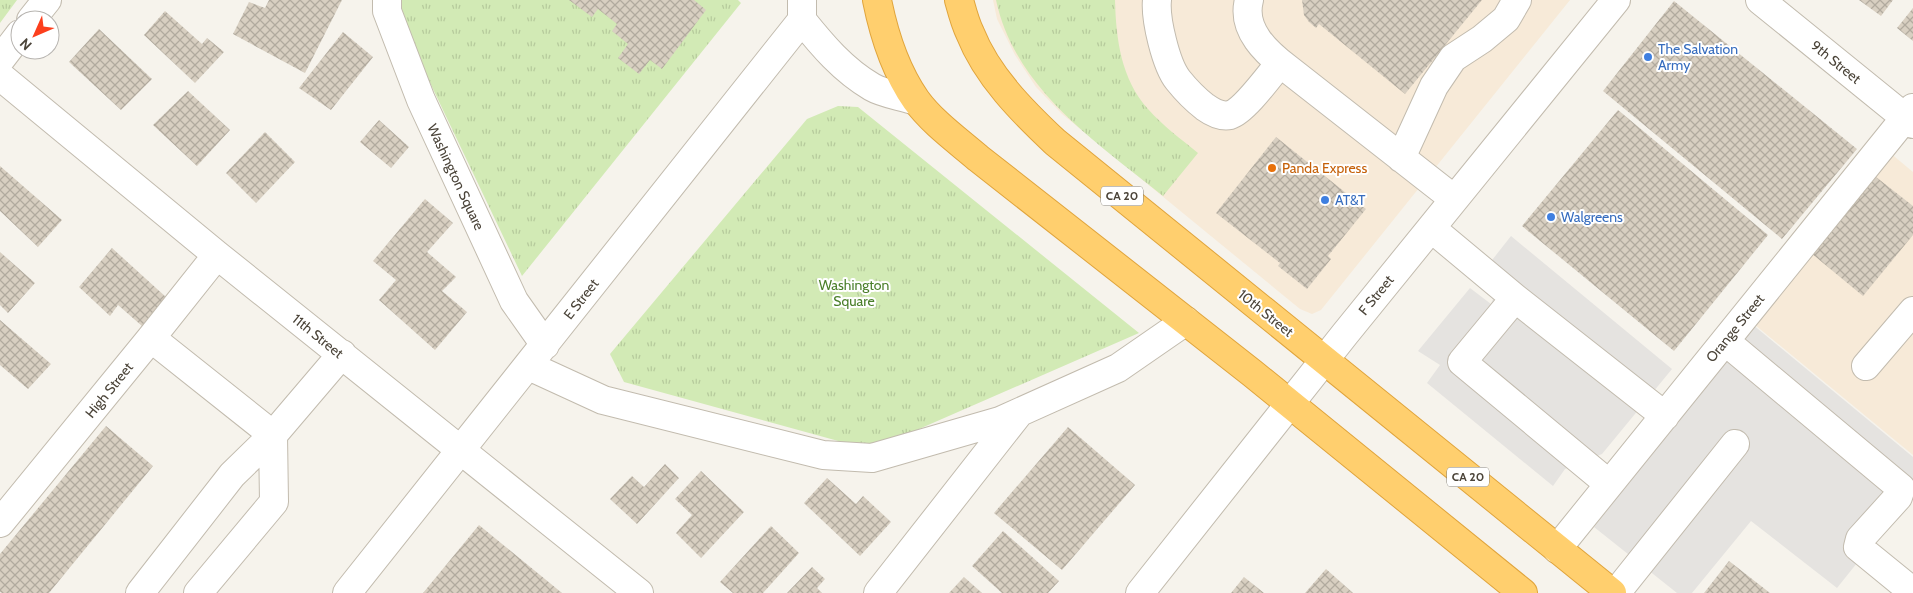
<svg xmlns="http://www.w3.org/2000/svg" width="1913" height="593" viewBox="0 0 1913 593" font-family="Cabin,sans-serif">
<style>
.commercial{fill:#f7ead8}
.grass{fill:url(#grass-tufts)}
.parking{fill:#e5e3e0}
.building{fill:url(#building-cross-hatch)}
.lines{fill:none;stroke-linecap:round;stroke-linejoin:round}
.minor-casing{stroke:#c2bbae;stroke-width:30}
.highway-casing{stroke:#e0a43c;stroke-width:30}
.minor{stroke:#fff;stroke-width:28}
.highway{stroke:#ffcf6e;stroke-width:28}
.shop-dot{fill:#3f7fe0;stroke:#fff;stroke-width:2}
.food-dot{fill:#e8710a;stroke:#fff;stroke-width:2}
.labels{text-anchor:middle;stroke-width:4;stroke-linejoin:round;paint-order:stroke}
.shield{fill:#fff;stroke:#817c74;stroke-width:1}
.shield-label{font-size:12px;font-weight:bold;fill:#4b4439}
.shop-label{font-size:14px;fill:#366cbe;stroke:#fff;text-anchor:start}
.street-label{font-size:14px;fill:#4b4439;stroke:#fff}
.food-label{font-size:14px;fill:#c56008;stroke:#fff;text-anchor:start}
.park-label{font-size:14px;fill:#4a7f2a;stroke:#fff}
</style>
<defs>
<pattern id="grass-tufts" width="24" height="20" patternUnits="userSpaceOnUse" patternTransform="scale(1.25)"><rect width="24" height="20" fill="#d2eab5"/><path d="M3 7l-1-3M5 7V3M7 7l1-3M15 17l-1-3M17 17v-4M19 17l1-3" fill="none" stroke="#b6ca9c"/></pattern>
<pattern id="building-cross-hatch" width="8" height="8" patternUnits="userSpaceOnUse" patternTransform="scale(1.25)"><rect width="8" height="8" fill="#d8cfc1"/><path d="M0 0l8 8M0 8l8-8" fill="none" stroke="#b1aa9e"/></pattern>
</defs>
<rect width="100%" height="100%" fill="#f6f3ec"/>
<path class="commercial" d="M993 0H1570L1321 310 1312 314 1300 309 1062 114 1036 87 1015 55 997 19Z
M1889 152 1913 172V455L1749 320Z"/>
<path class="grass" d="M0 0H17L0 23Z
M394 0H738L741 3 522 276 393 5Z
M996 0H1115C1116 39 1121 79 1148 109 1163 126 1181 139 1198 153L1163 196C1096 142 1015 89 996 0Z
M838 106 858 107 1139 333 871 450 624 382 610 354 807 119Z"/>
<path class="parking" d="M1511 236 1672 369 1602 454 1565 469 1553 486 1427 383 1440 365 1418 351 1470 288 1491 304 1493 299 1474 283Z
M1752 324 1913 457V493L1837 588 1751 521 1692 593H1677L1594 527Z"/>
<path class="building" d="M269 0H342L305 73 233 34 249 2 265 8Z
M569 0H694L706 10 662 69 650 60 639 74 618 58 628 44 612 31 617 24 598 9 592 17Z
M1302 0H1482L1405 94 1319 24 1316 28 1309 22 1304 15Z
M1859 0H1893L1881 16Z
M1674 1 1857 149 1782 239 1603 91Z
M1913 8V41L1897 28Z
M165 11 202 44 207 38 224 52 195 83 144 35Z
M99 29 152 79 121 110 69 62Z
M343 32 373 57 331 110 299 88Z
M188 91 230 130 197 166 153 125Z
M1618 110 1768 235 1674 351 1522 226Z
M379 120 409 147 391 168 360 142Z
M265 132 295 162 256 203 226 173Z
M1276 137 1366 209 1328 256 1331 259 1307 289 1278 266 1280 263 1216 213Z
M0 166 62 220 38 247 0 211Z
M1876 177 1913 206V235L1863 296 1811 253Z
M425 199 453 223 427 252 456 277 442 291 467 312 435 350 379 300 396 280 373 261Z
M112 248 167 298 142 326 118 305 110 316 79 287Z
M0 252 35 283 8 313 0 305Z
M0 320 51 364 28 389 0 365Z
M106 426 153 466 49 593H2L0 592V554Z
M1068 427 1135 485 1062 570 994 513Z
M665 464 679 478 637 524 610 499 632 476 644 487Z
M701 471 744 512 701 558 676 533 692 515 675 499Z
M827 478 856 504 863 496 891 522 860 556 804 503Z
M479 525 562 593H423Z
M771 526 799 553 763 593H733L720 582Z
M1003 531 1059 581 1048 593H1002L972 566Z
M1729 561 1770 593H1704Z
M812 567 825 579 817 588 822 593H787Z
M1326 569 1353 593H1305Z
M964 577 982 593H949Z
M1244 577 1264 593H1231Z"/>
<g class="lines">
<defs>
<path id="minor" d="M387 0V11L421 100 514 301 545 345
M1157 0C1155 19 1166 65 1178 80 1186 90 1196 100 1205 107 1212 112 1221 117 1230 115 1244 111 1270 75 1280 63
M1249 0C1241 30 1267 53 1288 69L1454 199
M1760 0 1913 124
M31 20 47 0
M802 20C822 45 843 70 872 87 884 94 902 96 916 101
M0 60 20 34
M0 76 217 255 639 593
M1401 158 1434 86 1453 58 1482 39 1506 19 1517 0
M1431 228 1515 298 1462 362 1609 484
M1515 298 1665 416
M151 338 273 435 274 502 198 593
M1725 341 1901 488 1898 497 1860 539 1858 547 1907 587
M529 366 603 400 823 455 872 458 1000 421 1118 368 1186 321
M1866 366 1913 311
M0 523 151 338 217 255
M1557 549 1913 108
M140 593 232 475 273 435 342 354
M347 593 802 20V0
M878 593 1019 413
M1140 593 1345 334 1616 0
M1616 593 1735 444"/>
<path id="highway" d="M877 0C884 35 895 70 916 100 932 122 957 140 978 158L1252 373 1523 593
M959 0C962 11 965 23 970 33 987 76 1022 111 1055 142L1612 593"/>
</defs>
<use href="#minor" class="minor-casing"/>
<use href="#highway" class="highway-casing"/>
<use href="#minor" class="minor"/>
<use href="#highway" class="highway"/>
</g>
<g class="shop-dot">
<circle cx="1648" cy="57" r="5"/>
<circle cx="1325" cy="200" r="5"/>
<circle cx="1551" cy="217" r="5"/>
</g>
<circle class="food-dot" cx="1272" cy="168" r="5"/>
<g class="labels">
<g class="shield">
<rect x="1101" y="186.5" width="42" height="19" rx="4"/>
<rect x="1447" y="467.5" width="42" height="19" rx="4"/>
</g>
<g class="shield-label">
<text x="1122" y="200">CA 20</text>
<text x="1468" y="481">CA 20</text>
</g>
<g class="shop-label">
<text x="1658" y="54">The Salvation<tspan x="1658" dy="16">Army</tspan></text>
<text x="1335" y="205">AT&amp;T</text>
<text x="1561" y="222">Walgreens</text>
</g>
<g class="street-label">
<text transform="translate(1836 62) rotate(39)" y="5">9th Street</text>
<text transform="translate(456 177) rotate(65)" y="5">Washington Square</text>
<text transform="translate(1376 295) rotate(-51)" y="5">F Street</text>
<text transform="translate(581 299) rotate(-52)" y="5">E Street</text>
<text transform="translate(1266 313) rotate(39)" y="5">10th Street</text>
<text transform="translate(1735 328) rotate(-51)" y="5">Orange Street</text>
<text transform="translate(318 336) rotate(39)" y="5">11th Street</text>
<text transform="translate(109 390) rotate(-51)" y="5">High Street</text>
</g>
<g class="food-label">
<text x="1282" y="173">Panda Express</text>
</g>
<g class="park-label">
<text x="854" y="290">Washington<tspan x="854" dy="16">Square</tspan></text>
</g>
</g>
<g transform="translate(35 35) rotate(225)"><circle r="24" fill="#ffffff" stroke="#b7b4b0"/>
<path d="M0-4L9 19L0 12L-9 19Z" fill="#fc3f1d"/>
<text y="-8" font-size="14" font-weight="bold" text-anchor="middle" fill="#4b4439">N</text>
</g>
</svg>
